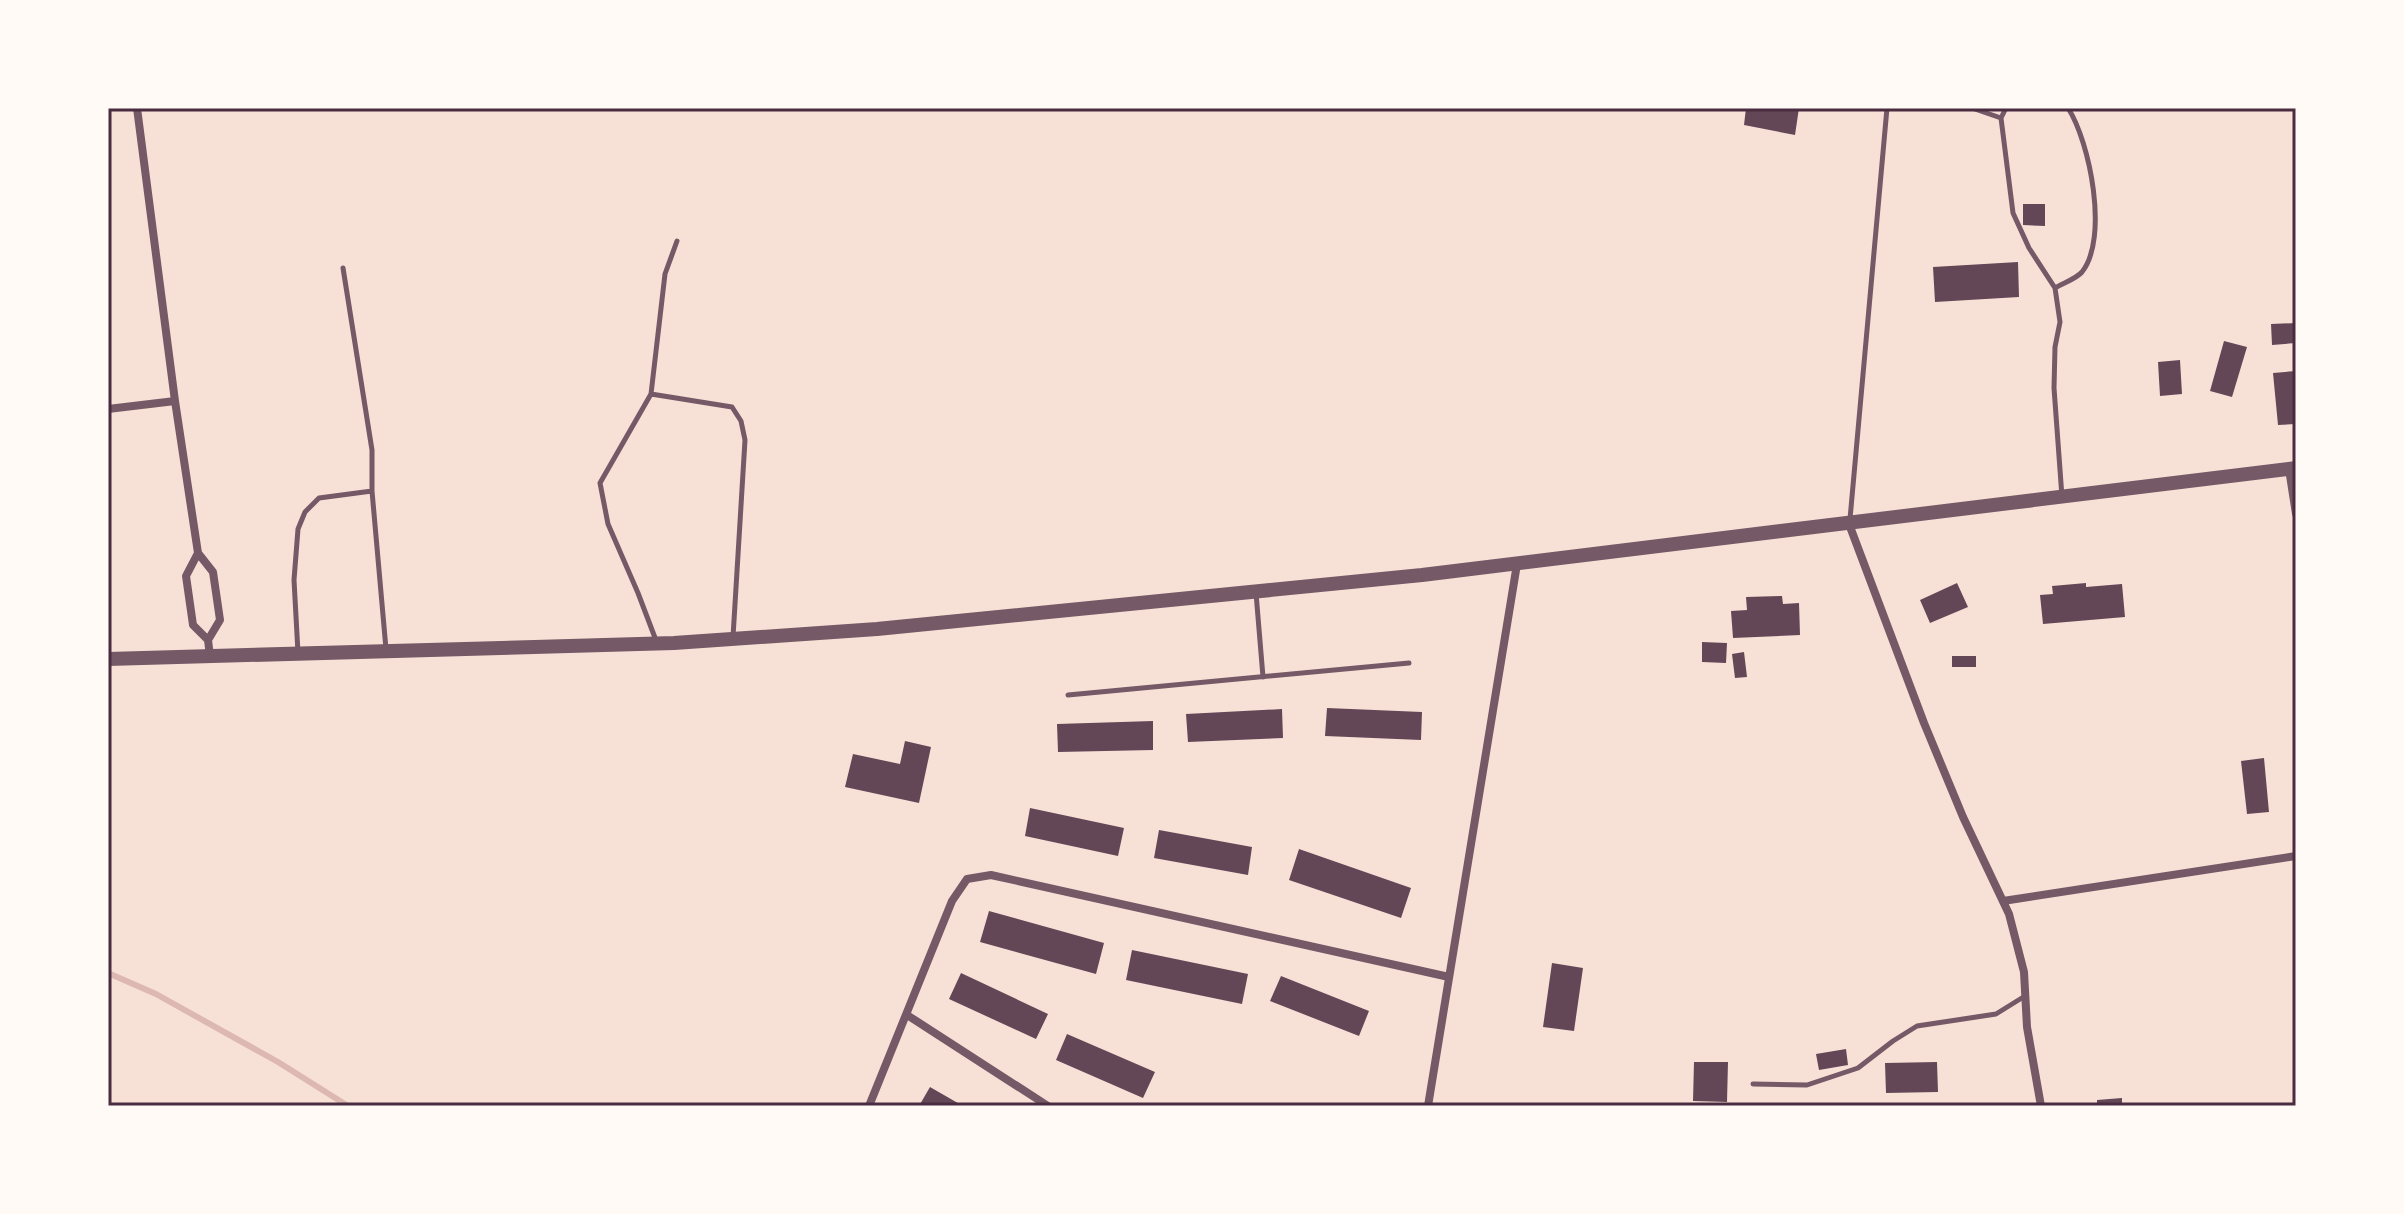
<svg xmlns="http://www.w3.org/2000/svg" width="2404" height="1214" viewBox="0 0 2404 1214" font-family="Cabin,sans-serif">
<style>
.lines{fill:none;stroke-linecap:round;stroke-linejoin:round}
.stream{stroke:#dcb8b0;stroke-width:6}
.building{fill:#644757}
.service{stroke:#755966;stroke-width:5}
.minor{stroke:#755966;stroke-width:8}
.tertiary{stroke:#755966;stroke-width:14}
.neatline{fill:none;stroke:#4a2c40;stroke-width:3}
</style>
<rect width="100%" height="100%" fill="#f7e1d7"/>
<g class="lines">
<path class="stream" d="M108 973 156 994 278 1062 348 1106"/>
</g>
<path class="building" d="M1746 108H1799L1795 135 1744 125Z
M2023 204H2045V226L2023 225Z
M2018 262 2019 297 1935 302 1933 267Z
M2296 323V343L2272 345 2271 324Z
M2224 341 2247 347 2232 397 2210 391Z
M2180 360 2182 394 2160 396 2158 362Z
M2296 371V424L2278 425 2273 373Z
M1957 583 1968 607 1930 623 1920 600Z
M2086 583V587L2122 584 2125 617 2043 624 2040 595 2053 594 2052 586Z
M1782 596 1783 604 1799 603 1800 635 1733 638 1731 611 1747 610 1746 597Z
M1702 642 1727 643 1726 663 1702 662Z
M1744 652 1747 677 1735 678 1732 654Z
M1952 656H1976V667H1952Z
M1327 708 1422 712 1421 740 1325 736Z
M1282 709 1283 738 1188 742 1186 714Z
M1153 721V750L1058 752 1057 724Z
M905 741 931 747 919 803 845 787 853 754 900 764Z
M2264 758 2269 812 2247 814 2241 761Z
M1030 808 1124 828 1118 856 1025 836Z
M1159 830 1252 847 1248 875 1154 858Z
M1299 849 1411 888 1401 918 1289 880Z
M989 911 1104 943 1096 974 980 942Z
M1132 950 1248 974 1242 1004 1126 980Z
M1552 963 1583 968 1574 1031 1543 1027Z
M961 973 1048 1014 1036 1039 949 999Z
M1281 976 1369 1011 1359 1036 1270 1001Z
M1067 1034 1155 1072 1143 1098 1056 1060Z
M1846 1049 1848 1065 1819 1070 1816 1054Z
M1694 1062H1728L1727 1102 1693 1101Z
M1937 1062 1938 1092 1886 1093 1885 1063Z
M930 1087 963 1106H919Z
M2122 1098V1106H2097V1100Z"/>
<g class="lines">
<path class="service" d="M1972 108 2001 118
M2006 108 2001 118 2013 213 2029 248 2055 288 2060 322 2055 347 2054 388 2062 497
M343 268 372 450V491L386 649
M2055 288C2063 283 2076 279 2082 272 2109 238 2090 142 2068 108
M651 394 732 407 741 421 745 440 733 637
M1850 519 1887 108
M1256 593 1263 677
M657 643 638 593 608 524 600 483 651 394 665 274 677 241
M298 653 294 580 298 529 305 512 319 498 372 491
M1068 695 1409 663
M1753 1084 1807 1085 1858 1068 1893 1041 1917 1026 1996 1014 2025 996"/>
<path class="minor" d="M137 108 175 401 198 553 213 572 220 620 208 640 210 656
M108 409 175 401
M2289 469 2296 514
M1849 524 1924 723 1963 817 2009 914 2024 972 2027 1027 2041 1106
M198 553 186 576 193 625 208 640
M2003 901 2296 856
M907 1015 1048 1106
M869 1106 952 901 967 879 991 875 1449 977
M1428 1106 1517 564"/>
<path class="tertiary" d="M108 659 674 643 877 629 1422 575 2296 468"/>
</g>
<rect width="2404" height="1214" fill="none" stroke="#fffaf5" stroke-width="220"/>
<rect x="110" y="110" width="2184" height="994" class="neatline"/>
</svg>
